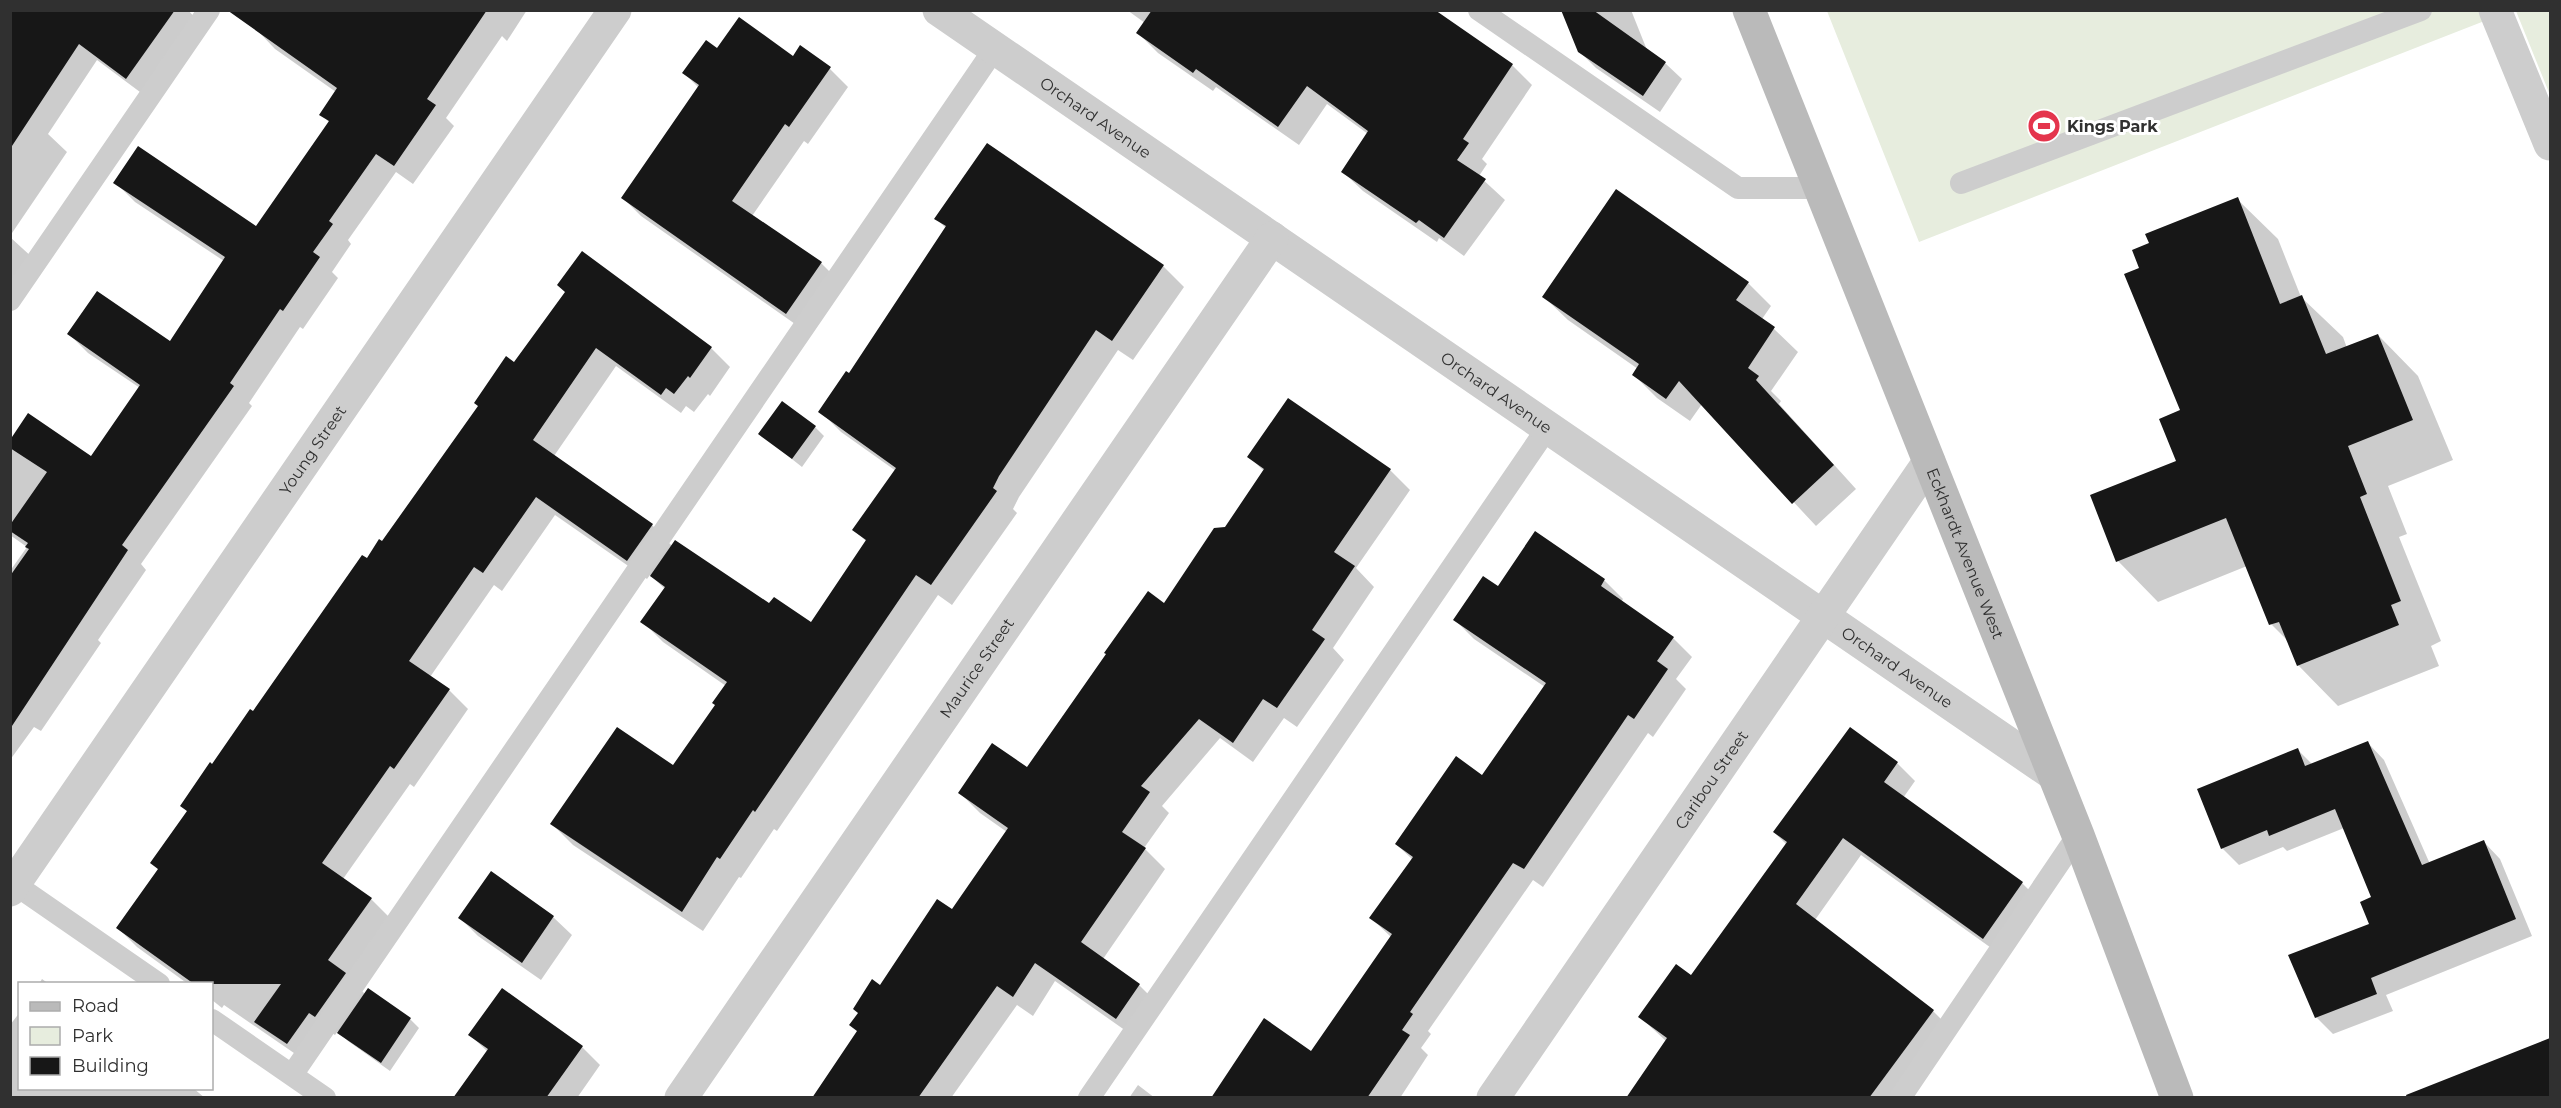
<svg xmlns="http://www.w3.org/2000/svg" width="2561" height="1108" viewBox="0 0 2561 1108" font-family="Montserrat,sans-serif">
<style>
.green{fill:#e7edde}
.shadow{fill:#0003}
.building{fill:#171717}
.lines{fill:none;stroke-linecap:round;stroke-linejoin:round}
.service{stroke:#cdcdcd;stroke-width:22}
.minor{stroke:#cdcdcd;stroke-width:33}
.secondary{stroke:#bababa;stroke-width:33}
.labels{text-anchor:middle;stroke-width:6;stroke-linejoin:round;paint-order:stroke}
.street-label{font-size:16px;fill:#303030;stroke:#fff}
.poi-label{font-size:16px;font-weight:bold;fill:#303030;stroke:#fff;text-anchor:start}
</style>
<rect width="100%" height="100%" fill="#fff"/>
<path class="green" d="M1827 11H2510L1919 242Z
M2516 11H2550V95Z"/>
<path class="shadow" d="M10 10H188L197 20 144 95 97 60 48 134 67 152 10 236Z
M352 10H527L507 41 502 36 446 118 454 126 413 184 396 172 348 240 351 244 332 272 338 278 303 329 300 327 249 403 252 406 141 564 146 570 98 640 101 643 41 731 34 727 10 760V571L27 547 10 535V442L91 458 140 388 88 353 69 334 170 343 224 261 135 202 115 182 256 229 330 123 321 114 336 92 275 49 256 29Z
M1127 10H1277L1512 65 1532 85 1482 159 1487 164 1479 176 1505 200 1464 256 1439 238 1437 242 1363 191 1343 172 1368 134 1327 104 1299 145 1216 87 1213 91 1158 53 1138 33 1145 23Z
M1562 10H1631L1647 50 1665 63 1682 79 1660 112 1596 68 1579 51Z
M800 47 830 69 848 87 808 144 804 141 752 216 821 263 839 281 805 331 641 216 623 198 699 88 684 73 717 51 793 58Z
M2237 199 2278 239 2301 297 2343 337 2347 348 2378 335 2418 376 2453 460 2388 486 2407 534 2399 537 2441 641 2431 646 2439 666 2338 706 2298 665 2289 642 2271 624 2247 566 2158 602 2118 561 2178 462 2182 411 2141 269Z
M936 219 1163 266 1184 287 1133 360 1118 350 1019 497 1013 509 1017 513 952 605 938 595 777 831 774 829 741 878 739 877 703 931 573 845 552 824 674 768 716 705 726 686 663 642 642 621 665 589 650 575 647 579 555 515 502 591 494 585 430 677 449 690 468 709 414 787 410 784 343 879 371 899 390 918 348 977 365 994 410 1019 419 1028 390 1071 348 1041 338 1031 335 1035 329 1031 307 1062 224 1005 222 1008 212 1000V984H188L137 947 118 928 159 870 152 863 188 812 182 806 367 560 383 543 566 293 711 348 730 367 710 396 708 394 694 412 686 406 681 413 616 366 554 456 652 525 672 546 770 606 811 624 867 542 854 530 896 471 841 432 820 411 849 375 946 228Z
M10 237 34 259 10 293Z
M1748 283 1771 306 1762 319 1774 329 1798 352 1771 391 1781 401 1779 404 1856 489 1816 526 1702 404 1690 421 1657 398 1634 375 1638 369 1568 320 1544 297Z
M815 427 824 436 802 467 760 434Z
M1249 457 1390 470 1410 490 1356 568 1374 587 1333 648 1344 660 1297 727 1284 718 1253 762 1220 738 1162 806 1169 813 1144 848 1165 869 1103 959 1139 985 1159 1005 1136 1038 1055 981 1033 1016 1017 1005 951 1098H812L858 1032 881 987 952 911 1007 832 980 813 960 793 1027 769 1226 529 1264 471Z
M1535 533 1604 580 1623 599 1621 602 1673 638 1692 657 1676 679 1686 689 1653 737 1648 733 1543 887 1533 880 1428 1031 1431 1034 1421 1048 1428 1055 1400 1098H1213L1311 1053 1391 937 1371 918 1413 860 1396 844 1483 777 1545 687 1474 639 1455 620 1498 588Z
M1850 729 1897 763 1915 781 1903 798 2022 883 2040 901 2001 955 1861 855 1815 920 1933 1011 1951 1029 1900 1098H1628L1666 1041 1640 1017 1691 977 1787 845 1774 832Z
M2368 743 2384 760 2430 864 2484 842 2500 859 2532 936 2386 995 2393 1011 2333 1034 2316 1017 2371 925 2373 898 2344 828 2287 851 2283 847 2239 865 2222 848 2297 749 2313 765Z
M491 873 553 917 572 935 541 980 478 936 460 918Z
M42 979 49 984H39Z
M502 990 582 1047 600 1065 577 1098H455L488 1052 470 1035Z
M20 1012V1088H193L205 1098H10V1025Z
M2550 1040V1098H2405Z
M1138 1085 1155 1098H1129Z"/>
<path class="building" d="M10 10H175L126 79 79 44 10 149Z
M227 10H487L427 99 436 105 394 166 376 154 329 221 333 224 313 252 320 257 283 311 280 309 230 383 234 386 122 545 128 550 10 729V576L29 549 25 547 28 543 10 531V525L47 472 10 448V440L28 413 91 456 140 385 67 334 97 291 170 341 225 257 113 183 138 146 256 226 329 121 319 115 337 88Z
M1152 10H1435L1513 64 1463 139 1469 143 1457 160 1486 179 1444 238 1419 220 1416 223 1341 172 1368 131 1307 86 1278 127 1196 69 1193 73 1136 33Z
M1561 10H1593L1666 62 1643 96 1578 52Z
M739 17 793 56 800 45 831 67 789 127 785 124 732 201 822 262 786 314 621 198 699 85 682 73 706 40 717 48Z
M987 143 1164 265 1112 341 1096 330 999 476 993 488 997 491 931 585 916 575 755 812 753 810 720 859 717 857 682 912 550 824 617 727 673 765 715 705 712 703 727 682 640 622 665 587 650 576 675 540 769 603 774 597 811 622 866 540 852 530 896 468 818 412 846 371 849 373 946 226 934 219Z
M1616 189 1749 282 1736 300 1775 327 1748 368 1759 376 1756 380 1834 465 1792 504 1679 381 1666 399 1632 375 1639 364 1542 297Z
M2238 197 2280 304 2302 295 2326 354 2378 334 2413 420 2348 446 2367 494 2360 497 2401 601 2391 605 2399 625 2297 666 2279 622 2269 625 2226 518 2116 562 2090 495 2176 461 2159 419 2180 410 2124 274 2139 268 2132 250 2149 243 2145 234Z
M582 251 712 347 690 378 688 376 674 394 666 388 661 395 596 348 533 440 653 524 627 561 536 497 483 573 474 567 409 661 450 689 394 769 390 766 322 863 372 898 328 960 346 973 315 1017 309 1013 287 1044 254 1022 281 984H194L116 928 158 869 150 863 187 811 180 806 210 762 212 764 250 709 253 711 362 555 367 558 379 539 382 541 478 406 474 403 506 356 514 362 565 292 557 285Z
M1288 398 1391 469 1334 552 1355 566 1312 630 1325 639 1277 708 1263 699 1233 743 1199 719 1141 786 1150 792 1122 832 1146 848 1081 942 1140 984 1116 1019 1035 963 1013 997 997 986 918 1098H812L857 1031 849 1025 858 1013 853 1009 872 979 880 985 937 899 952 909 1008 828 958 793 992 743 1027 767 1106 654 1104 653 1148 591 1164 603 1214 528 1225 527 1264 469 1247 457Z
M782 401 816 426 792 459 758 434Z
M1535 531 1605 579 1601 586 1674 637 1657 661 1668 669 1634 719 1628 715 1524 869 1513 863 1410 1012 1413 1014 1402 1030 1410 1035 1367 1098H1211L1264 1018 1311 1051 1392 934 1369 918 1413 857 1395 844 1456 756 1482 775 1546 683 1453 620 1483 576 1498 586Z
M1850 727 1898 762 1884 782 2023 882 1983 939 1843 838 1796 904 1934 1010 1869 1098H1626L1667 1038 1638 1017 1676 964 1691 975 1787 842 1773 832Z
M2368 741 2422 865 2484 840 2516 919 2371 978 2377 994 2315 1018 2288 955 2369 924 2360 902 2371 897 2335 809 2269 836 2267 830 2221 849 2197 789 2298 748 2305 766Z
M491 871 554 916 522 963 458 918Z
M368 988 411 1018 381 1063 337 1033Z
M502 988 583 1046 546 1098H453L488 1049 468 1035Z
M2550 1038V1098H2407L2406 1095Z"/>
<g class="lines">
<path class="service" d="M1479 10 1738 188H1820
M1961 183 2421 10
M10 300 209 10
M10 881 159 984
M212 1020 325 1098
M292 1075 995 48
M1089 1098 1548 427
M1900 1098 2078 835"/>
<g class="minor">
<path id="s1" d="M939 10 2053 774"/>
<path d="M2495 10 2550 144"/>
<path id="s2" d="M10 890 615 10"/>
<path id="s3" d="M681 1098 1272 238"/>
<path id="s4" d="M1493 1098 1929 462"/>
</g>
<path class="secondary" id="s5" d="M1749 10 2078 835 2177 1098"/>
</g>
<defs>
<symbol id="stadium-disc" viewBox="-11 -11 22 22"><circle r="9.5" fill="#e4354d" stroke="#fff"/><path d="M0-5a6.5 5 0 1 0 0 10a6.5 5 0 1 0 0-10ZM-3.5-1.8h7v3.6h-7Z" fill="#fff"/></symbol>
</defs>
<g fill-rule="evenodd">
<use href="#stadium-disc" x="2025" y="107" width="38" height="38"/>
</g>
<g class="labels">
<g class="street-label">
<text dy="6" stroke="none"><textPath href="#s1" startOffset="190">Orchard Avenue</textPath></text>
<text dy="6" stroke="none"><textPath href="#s1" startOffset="676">Orchard Avenue</textPath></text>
<text dy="6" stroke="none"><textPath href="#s2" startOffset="534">Young Street</textPath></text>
<text dy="6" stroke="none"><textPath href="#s5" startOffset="585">Eckhardt Avenue West</textPath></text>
<text dy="6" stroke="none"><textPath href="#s1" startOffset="1162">Orchard Avenue</textPath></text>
<text dy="6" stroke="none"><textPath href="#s3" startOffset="522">Maurice Street</textPath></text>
<text dy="6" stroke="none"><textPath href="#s4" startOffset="386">Caribou Street</textPath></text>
</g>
<g class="poi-label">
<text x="2067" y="132">Kings Park</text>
</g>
</g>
<rect width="2561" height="1108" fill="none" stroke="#303030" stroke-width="24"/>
<rect x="18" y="982" width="195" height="108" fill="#ffffff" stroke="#acacac" stroke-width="1.5"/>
<rect x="30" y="1002" width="30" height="9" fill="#bababa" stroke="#acacac" stroke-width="1.5"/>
<text x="72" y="1012" font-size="18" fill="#303030">Road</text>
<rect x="30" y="1027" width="30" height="18" fill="#e7edde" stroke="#acacac" stroke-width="1.5"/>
<text x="72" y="1042" font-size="18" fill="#303030">Park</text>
<rect x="30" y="1057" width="30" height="18" fill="#171717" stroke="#acacac" stroke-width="1.5"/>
<text x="72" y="1072" font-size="18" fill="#303030">Building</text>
</svg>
